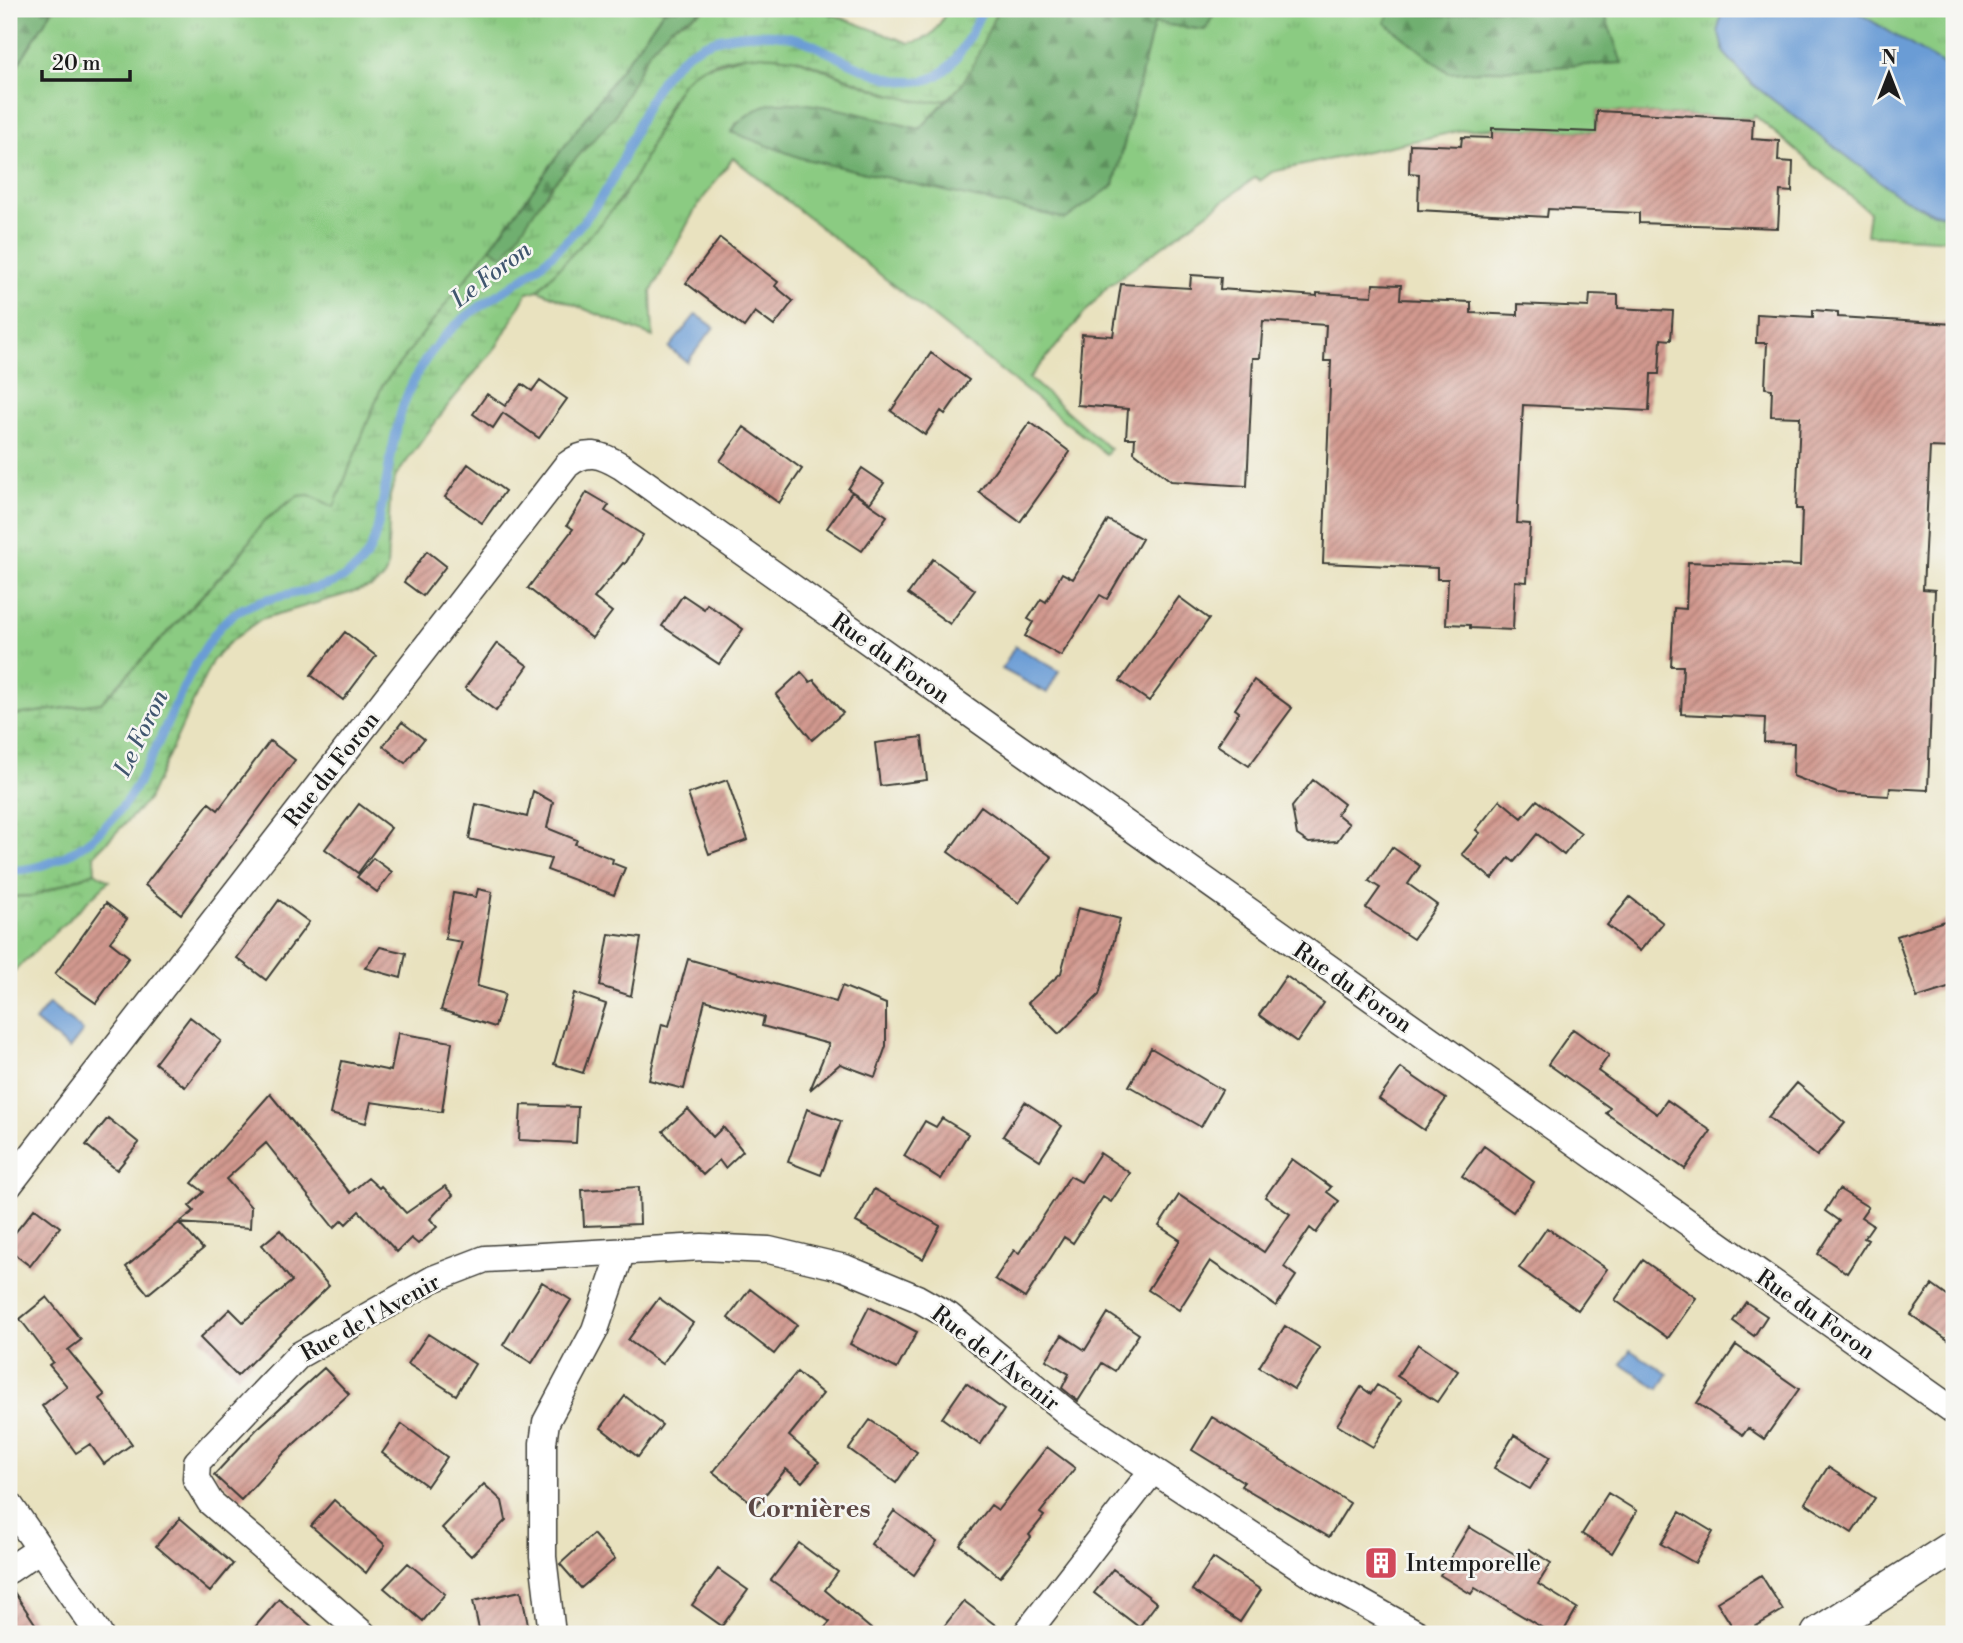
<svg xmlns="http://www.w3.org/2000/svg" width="1963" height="1643" viewBox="0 0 1963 1643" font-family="'Libre Bodoni',serif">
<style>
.grass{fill:url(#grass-tufts);stroke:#54744f;stroke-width:2}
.forest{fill:url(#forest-firs);stroke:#466646;stroke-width:2}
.wetland{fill:url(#wetland-marsh);stroke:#54744f;stroke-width:2}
.park{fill:url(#park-crowns);stroke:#54744f;stroke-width:2}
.water{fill:#6b9cd5;stroke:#445c78;stroke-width:2}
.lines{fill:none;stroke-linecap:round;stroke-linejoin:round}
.stream{stroke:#6b9cd5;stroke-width:9}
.building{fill:url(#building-hatch)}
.minor-casing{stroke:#3b3a34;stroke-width:29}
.tertiary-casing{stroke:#3b3a34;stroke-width:36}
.minor{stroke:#fff;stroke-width:26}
.tertiary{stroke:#fff;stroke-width:33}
.labels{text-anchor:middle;stroke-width:5;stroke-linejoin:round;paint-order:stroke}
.street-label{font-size:23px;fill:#1c1c1c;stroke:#f6f6f2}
.poi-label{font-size:23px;fill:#1c1c1c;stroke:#f6f6f2;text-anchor:start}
.water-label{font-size:24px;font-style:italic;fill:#40566f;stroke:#f6f6f2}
.quarter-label{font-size:26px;font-weight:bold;fill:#5c4844;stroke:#f6f6f2}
</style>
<defs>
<pattern id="grass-tufts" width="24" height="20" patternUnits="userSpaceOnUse" patternTransform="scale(1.75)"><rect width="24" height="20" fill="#8bcb82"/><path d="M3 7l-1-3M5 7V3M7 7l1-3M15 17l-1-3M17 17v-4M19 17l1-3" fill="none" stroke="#77ae70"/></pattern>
<pattern id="forest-firs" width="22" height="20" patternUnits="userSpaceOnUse" patternTransform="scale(1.75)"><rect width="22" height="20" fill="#70af70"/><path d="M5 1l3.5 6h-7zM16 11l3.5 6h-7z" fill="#5b8e5b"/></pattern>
<pattern id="wetland-marsh" width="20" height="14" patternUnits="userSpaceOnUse" patternTransform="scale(1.75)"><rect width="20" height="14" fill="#8bcb82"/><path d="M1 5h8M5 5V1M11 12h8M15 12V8" fill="none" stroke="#77ae70"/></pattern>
<pattern id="park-crowns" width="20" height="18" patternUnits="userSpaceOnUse" patternTransform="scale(1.75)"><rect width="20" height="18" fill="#8bcb82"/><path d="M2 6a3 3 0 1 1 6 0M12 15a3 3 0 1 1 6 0" fill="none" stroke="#77ae70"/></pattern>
<pattern id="building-hatch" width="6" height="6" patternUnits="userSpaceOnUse" patternTransform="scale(1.75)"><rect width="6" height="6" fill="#d2998f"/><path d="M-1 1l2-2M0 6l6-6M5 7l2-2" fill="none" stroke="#aa7c74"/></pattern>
</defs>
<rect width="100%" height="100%" fill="#f6f6f2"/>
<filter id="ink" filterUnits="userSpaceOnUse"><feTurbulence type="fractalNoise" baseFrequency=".0143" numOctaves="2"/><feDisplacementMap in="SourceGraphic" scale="14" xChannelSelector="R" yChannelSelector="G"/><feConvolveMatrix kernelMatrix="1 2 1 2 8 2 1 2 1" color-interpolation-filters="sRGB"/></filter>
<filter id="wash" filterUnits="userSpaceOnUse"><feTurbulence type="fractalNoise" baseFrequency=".00686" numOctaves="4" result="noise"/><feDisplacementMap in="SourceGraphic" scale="28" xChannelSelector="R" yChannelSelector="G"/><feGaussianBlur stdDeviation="1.57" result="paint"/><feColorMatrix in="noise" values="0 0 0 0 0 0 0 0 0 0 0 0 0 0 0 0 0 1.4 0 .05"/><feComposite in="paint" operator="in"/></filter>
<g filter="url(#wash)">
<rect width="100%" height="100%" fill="#e9e2bf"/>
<path class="grass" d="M53 9H665L490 248 382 386 334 507 309 495 289 501 263 522 238 557 101 703 9 716V79Z
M1217 9H1954V240L1866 235 1869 212 1754 115 1753 119 1597 111 1596 132 1492 128 1463 130 1272 172 1260 181 1256 177 1107 287 1029 378 1110 449 1106 454 733 158 696 208 651 292 653 337 538 290 620 201 638 171 682 81 698 69 751 54 794 58 887 94 931 100 948 98 920 129 818 106 737 122 732 133 1114 185 1154 23 1204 30Z"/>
<path class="forest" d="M14 9H53L9 79V18Z
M665 9H706L671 27 650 50 615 116 552 185 504 257 490 248Z
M998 9H1217L1205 30 1154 23 1114 185 1066 219 801 158 731 132C738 120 760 104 775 103 822 100 874 119 920 129L962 84Z
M1472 9H1603L1622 63 1449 73 1385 23 1390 11 1452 16Z"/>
<path class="wetland" d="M706 9H818L909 43C932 40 938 29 947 9H998C986 33 971 81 949 97 919 118 826 64 792 58 761 53 728 54 699 69 670 83 654 144 638 172 612 217 572 253 538 290L527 293 497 346 449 404 396 476 390 496 387 570 383 579 371 587 261 619 230 642 212 661 148 800 94 855 95 872 34 896 9 897V716L101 703 238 558 263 522 298 496 309 495 334 507 382 386 490 248 504 256 552 185 615 116 650 50 671 27Z"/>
<path class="park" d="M95 872 109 881 9 976V897L34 896Z"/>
<path class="water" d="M1722 9H1852L1954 71V217L1933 213 1899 196 1752 84 1724 53 1718 30Z
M696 314 714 327 687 362 669 348Z
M1015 646 1059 671 1047 693 1002 669Z
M49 1004 83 1031 69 1049 35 1021Z
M1630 1350 1668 1374 1659 1389 1621 1364Z"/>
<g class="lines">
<path class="stream" d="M9 870C29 871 47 865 65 856 154 811 162 699 220 627 256 581 337 606 368 554 376 539 379 521 382 505 393 448 397 392 436 346 468 307 499 298 535 269 562 248 590 217 608 187 639 137 649 62 712 41 739 32 780 31 807 42 842 57 908 102 944 71 962 56 972 30 983 9"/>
</g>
<g id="blocks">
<path class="building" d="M1597 111 1753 119 1752 139 1779 141 1778 161 1793 162 1792 192 1780 191 1778 228 1639 223V213L1548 209 1547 217 1418 210 1419 174 1409 173 1410 144 1461 146 1462 137 1492 138V128L1596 132Z
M720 238 778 282 775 286 793 301 774 326 755 312 744 327 686 283Z
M1191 275 1221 277 1220 289 1317 296V293L1372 296 1373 284 1401 285 1400 299 1471 302V313L1518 315V304L1589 307 1590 294 1618 295V308L1673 311 1671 340 1661 339 1659 374H1651L1649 411 1523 405 1517 523 1530 524 1527 582 1515 581 1513 630 1470 628V625L1446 624 1448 579H1437V568L1323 563 1331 361H1324L1326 325 1263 321 1260 358H1253L1247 486 1171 481 1134 452 1135 438H1126L1128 409 1077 405 1082 334 1113 336 1121 284 1190 288Z
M1813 310 1838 312V317L1954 324V448L1930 447 1923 589 1935 590 1928 790 1890 788 1889 796 1837 793 1793 776 1794 743 1764 742 1765 718 1681 714 1683 666H1671L1674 608 1686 609 1688 562 1800 566 1802 509H1796L1800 417 1771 416 1772 389 1765 388 1767 343H1756L1757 314 1813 317Z
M931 353 969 380 945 414 941 411 925 435 891 411Z
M540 380 567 399 539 438 503 413 493 428 473 414 487 394 505 406 522 384 532 391Z
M1030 422 1070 452 1020 522 979 492Z
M744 427 802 469 779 503 720 461Z
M468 464 505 491 482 523 445 497Z
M862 468 884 483 870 503 848 489Z
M587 492 609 505 605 511 643 535 625 564 623 563 594 598 612 612 592 638 528 588 573 529 567 525Z
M852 492 887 516 862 551 827 528Z
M1108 520 1142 539 1107 599 1100 595 1061 656 1025 636 1033 622 1028 619 1041 599 1046 602 1062 573 1073 579Z
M427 551 446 566 423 596 404 582Z
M933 559 975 590 950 624 908 594Z
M683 595 704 609 707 604 743 629 719 664 662 626Z
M1179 597 1209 619 1149 701 1120 681Z
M345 632 376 656 343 700 311 675Z
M497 643 528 666 496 711 465 688Z
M801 672 810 682 814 680 843 713 812 740 776 695Z
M1254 680 1292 708 1249 766 1217 745 1239 712 1235 709Z
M402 722 424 739 405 763 383 746Z
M922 737 927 780 880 786 875 743Z
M270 741 295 760 181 914 145 885 209 803 218 810Z
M727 780 748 840 709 854 688 794Z
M1313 780 1344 804 1337 814 1349 824 1337 841 1309 843 1297 835 1292 807Z
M533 791 553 802 547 828 577 840 575 844 613 859 612 863 625 868 614 895 547 870 551 859 469 839 476 804 527 817Z
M1500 800 1522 818 1537 800 1581 833 1564 855 1537 834 1514 862 1509 858 1492 879 1462 854 1480 833 1476 830Z
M359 804 391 828 358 873 325 849Z
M981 806 1052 857 1019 903 948 852Z
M1392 847 1420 866 1408 884 1437 905 1413 939 1366 908 1380 888 1369 881Z
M373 858 392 872 377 892 357 877Z
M478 889 492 892 477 986 505 994 495 1027 441 1010 462 942 445 939 453 893 476 897Z
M1630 897 1663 923 1640 951 1607 925Z
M279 900 309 922 266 980 237 958Z
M106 903 127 919 110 942 129 957 96 1003 55 974Z
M1078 908 1120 919 1099 995 1059 1034 1028 1003 1061 973Z
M1954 918V986L1917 998 1897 936Z
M609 934 641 938 631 996 600 986Z
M380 947 406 953 401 978 365 968Z
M688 959 836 1002 842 986 886 1004V1046L875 1077 840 1064 810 1090 829 1044 762 1026 764 1017 705 1000 684 1089 649 1080 662 1024 669 1026Z
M1286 976 1324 1003 1297 1042 1259 1015Z
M574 993 606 1004 583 1073 554 1064Z
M190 1017 221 1041 185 1087 155 1063Z
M1573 1029 1609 1055 1598 1071 1657 1114 1667 1100 1711 1131 1685 1169 1606 1113 1610 1108 1548 1064Z
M398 1033 452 1042 442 1112 371 1102 366 1123 330 1114 342 1061 391 1071Z
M1151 1048 1222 1090 1201 1127 1129 1086Z
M1401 1068 1446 1099 1424 1130 1379 1099Z
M1797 1083 1845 1123 1817 1156 1768 1117Z
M270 1094 350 1193 368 1178 379 1188 381 1186 406 1213 445 1186 453 1195 430 1219 437 1227 418 1244 411 1238 397 1252 359 1211 346 1224 342 1220 334 1228 266 1143 226 1179 251 1207 250 1228 179 1223 194 1211 189 1206 204 1192 192 1183Z
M1025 1102 1062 1126 1040 1160 1003 1136Z
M521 1105 578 1107 576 1143 519 1140Z
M688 1109 713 1137 723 1127 743 1151 725 1168 719 1160 703 1175 663 1131Z
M807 1109 841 1121 821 1175 788 1162Z
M108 1118 139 1143 117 1170 86 1145Z
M942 1118 968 1134 941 1179 904 1156 925 1121 936 1127Z
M1484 1146 1534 1182 1513 1212 1462 1176Z
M1100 1153 1130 1173 1111 1202 1103 1197 1073 1243 1064 1237 1025 1298 995 1279 1014 1250 1019 1253 1070 1176 1081 1182Z
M1292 1159 1331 1187 1327 1192 1339 1201 1316 1233 1310 1228 1284 1267 1296 1276 1276 1306 1210 1261 1179 1310 1148 1290 1180 1240 1159 1226 1179 1195 1264 1252 1290 1214 1265 1197Z
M639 1187 640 1224 584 1226 582 1190Z
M874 1189 940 1226 923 1259 856 1222Z
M1839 1189 1868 1207 1861 1217 1873 1225 1864 1238 1868 1240 1847 1273 1818 1254 1839 1221 1825 1211Z
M35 1208 60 1227 30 1266 9 1250V1240Z
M179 1223 203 1249 148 1294 126 1267Z
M1547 1228 1607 1269 1578 1310 1519 1268Z
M280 1230 329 1286 237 1376 200 1338 230 1309 243 1322 292 1281 262 1245Z
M1643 1260 1696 1298 1668 1338 1615 1300Z
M542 1282 571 1300 532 1363 503 1345Z
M1932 1285 1954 1301V1344L1911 1315Z
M750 1289 797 1325 774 1354 728 1318Z
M47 1297 81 1340 68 1350 105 1395 100 1399 132 1444 104 1464 90 1444 76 1453 42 1406 67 1386 49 1365 53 1362 20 1319Z
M659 1298 693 1323 662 1364 628 1340Z
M1746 1302 1767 1316 1754 1336 1733 1321Z
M869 1307 917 1332 897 1369 850 1344Z
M1108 1313 1139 1334 1115 1371 1102 1363 1078 1401 1062 1388 1069 1374 1046 1360 1062 1335 1085 1350Z
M1285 1326 1320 1348 1294 1389 1259 1367Z
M428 1334 475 1364 456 1395 408 1364Z
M1418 1344 1458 1371 1437 1402 1397 1376Z
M1736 1345 1799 1389 1764 1439 1748 1428 1743 1435 1697 1403Z
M324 1368 349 1394 285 1452 241 1500 214 1475 257 1429Z
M797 1372 823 1394 789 1436 819 1462 802 1482 786 1469 756 1506 713 1472Z
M966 1383 1004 1410 980 1445 942 1418Z
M1377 1385 1402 1400 1373 1447 1337 1425 1361 1387 1371 1394Z
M625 1396 662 1425 638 1457 601 1428Z
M1212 1417 1350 1503 1329 1537 1241 1486 1244 1482 1192 1450Z
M870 1420 917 1452 896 1483 849 1449Z
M402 1424 447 1457 427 1486 382 1453Z
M1514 1435 1550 1457 1530 1489 1494 1468Z
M1047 1447 1075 1468 1040 1513 1044 1516 1029 1535 1031 1537 1000 1577 960 1545 991 1505 998 1510Z
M1828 1467 1875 1498 1852 1533 1805 1503Z
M484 1484 502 1501 506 1520 471 1556 442 1528Z
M1608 1493 1637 1511 1612 1553 1582 1534Z
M334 1500 385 1545 366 1573 311 1526Z
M894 1511 937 1542 914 1575 871 1544Z
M1680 1512 1713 1532 1695 1563 1661 1544Z
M180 1518 233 1564 210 1592 156 1546Z
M1469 1527 1523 1559 1529 1549 1551 1563 1538 1584 1577 1608 1562 1634H1553L1475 1588 1471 1594 1440 1575Z
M593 1534 615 1559 581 1588 560 1564Z
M799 1543 838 1572 825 1590 877 1634H819L830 1622 771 1580Z
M1213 1558 1261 1590 1240 1622 1192 1590Z
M408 1563 445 1594 423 1621 384 1588Z
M718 1569 748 1590 722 1626 692 1605Z
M1113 1569 1157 1603 1139 1627 1094 1593Z
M1761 1575 1783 1610 1743 1634H1737L1717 1602Z
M9 1586H10L42 1634H9Z
M521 1591 530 1634H480L473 1601Z
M279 1599 321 1634H249Z
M964 1601 1007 1634H938Z"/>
</g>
</g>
<g filter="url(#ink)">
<use href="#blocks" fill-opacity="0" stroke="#3b3a34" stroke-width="2"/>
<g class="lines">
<defs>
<path id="minor" d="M9 1185 567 465C586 449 601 454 621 466L1954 1411
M9 1504 99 1634
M9 1570 40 1549
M363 1634 210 1502 196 1479 197 1462 299 1355 433 1279 485 1259 702 1247 769 1250 845 1268 917 1298 949 1316 1074 1418 1317 1578 1418 1634
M552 1634 543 1557V1443L546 1422 595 1330 622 1251
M1026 1634 1153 1470"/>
<path id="tertiary" d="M1818 1634 1954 1547"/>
</defs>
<use href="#minor" class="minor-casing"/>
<use href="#tertiary" class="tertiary-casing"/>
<use href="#minor" class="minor"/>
<use href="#tertiary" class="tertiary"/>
</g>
</g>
<defs>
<symbol id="building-square" viewBox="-11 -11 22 22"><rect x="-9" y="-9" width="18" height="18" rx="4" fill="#d1495b" stroke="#f6f6f2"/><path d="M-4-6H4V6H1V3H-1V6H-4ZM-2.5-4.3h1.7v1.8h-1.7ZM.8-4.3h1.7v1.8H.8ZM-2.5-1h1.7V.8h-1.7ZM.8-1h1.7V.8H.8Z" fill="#fff"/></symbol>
</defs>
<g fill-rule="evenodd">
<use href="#building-square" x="1362" y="1544" width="38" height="38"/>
</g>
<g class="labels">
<g class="street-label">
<text transform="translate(891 658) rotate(35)" y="8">Rue du Foron</text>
<text transform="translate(331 769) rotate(-52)" y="8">Rue du Foron</text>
<text transform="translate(1353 987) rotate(35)" y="8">Rue du Foron</text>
<text transform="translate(1816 1314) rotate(35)" y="8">Rue du Foron</text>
<text transform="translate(370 1317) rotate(-29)" y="8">Rue de l'Avenir</text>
<text transform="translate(996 1358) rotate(38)" y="8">Rue de l'Avenir</text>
</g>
<g class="poi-label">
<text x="1406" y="1571">Intemporelle</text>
</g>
<g class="water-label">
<text transform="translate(491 274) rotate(-37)" y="8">Le Foron</text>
<text transform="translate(141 733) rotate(-64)" y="8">Le Foron</text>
</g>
<g class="quarter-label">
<text x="809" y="1517">Cornières</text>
</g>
</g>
<rect width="1963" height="1643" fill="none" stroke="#f6f6f2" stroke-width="35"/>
<g transform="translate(1889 74)" stroke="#f6f6f2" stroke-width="5" paint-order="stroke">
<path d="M0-5L12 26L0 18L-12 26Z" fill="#1c1c1c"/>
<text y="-10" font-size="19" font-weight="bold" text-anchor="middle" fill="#1c1c1c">N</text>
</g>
<path d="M42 70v10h88v-10" fill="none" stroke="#1c1c1c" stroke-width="3.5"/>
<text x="52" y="70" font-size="21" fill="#1c1c1c" stroke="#f6f6f2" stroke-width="5" paint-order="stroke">20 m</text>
</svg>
